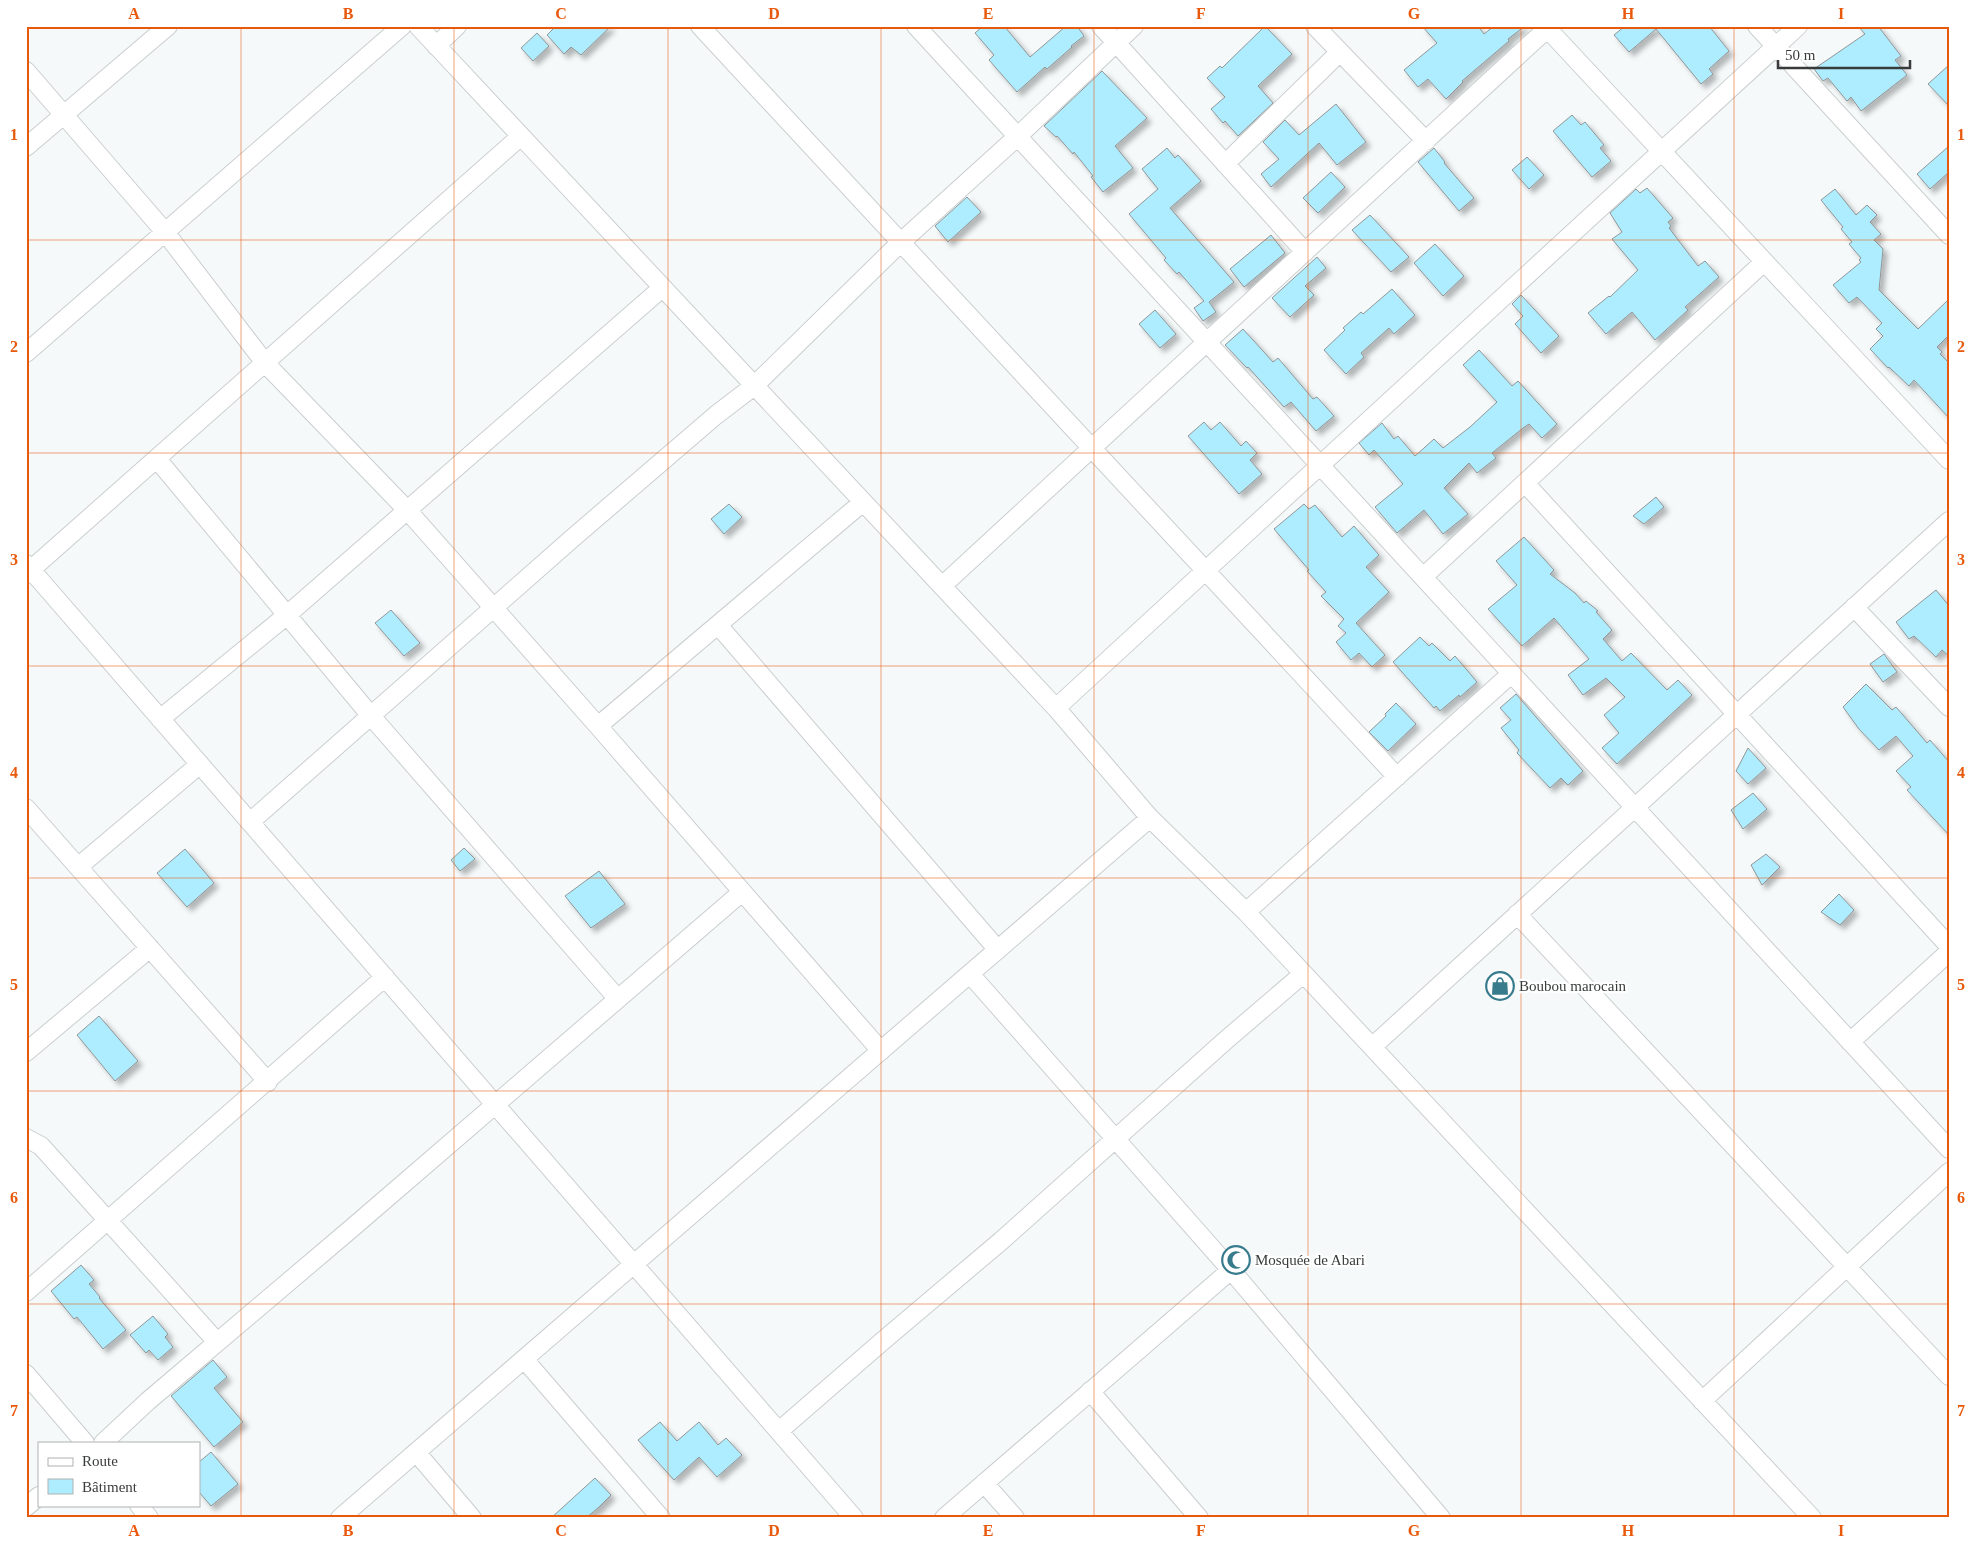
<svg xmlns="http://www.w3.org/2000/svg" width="1975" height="1544" viewBox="0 0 1975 1544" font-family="'Times New Roman',serif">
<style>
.building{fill:#adedff;stroke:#919596;filter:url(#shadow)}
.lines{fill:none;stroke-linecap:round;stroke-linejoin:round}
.minor-casing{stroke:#cacecf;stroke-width:20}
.minor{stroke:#fff;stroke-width:18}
.grid{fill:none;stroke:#e8590c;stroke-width:1;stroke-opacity:0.55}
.labels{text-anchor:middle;stroke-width:4.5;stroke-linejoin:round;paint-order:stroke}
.poi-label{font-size:15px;fill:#393b3b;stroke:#fff;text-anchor:start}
.neatline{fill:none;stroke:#e8590c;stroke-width:2}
.grid-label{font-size:16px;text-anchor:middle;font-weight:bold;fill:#e8590c}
</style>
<defs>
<filter id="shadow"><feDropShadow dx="4.5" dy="4.5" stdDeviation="2.5" flood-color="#0004"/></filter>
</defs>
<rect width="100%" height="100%" fill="#f5f9fa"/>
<path class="building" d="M556 26H611L581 55 571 47 564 54 547 35Z
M983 26H1004L1030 57 1066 26H1077L1084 36 1071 46 1072 47 1047 69 1045 67 1017 92 989 60 994 55 975 33Z
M1265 26 1292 54 1258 86 1273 103 1238 136 1225 121 1223 123 1211 109 1225 97 1207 78 1220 66 1222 68Z
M1422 26H1478L1484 34 1494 26H1525L1508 39 1509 41 1462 81 1463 82 1446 99 1428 79 1418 87 1404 70 1437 43Z
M1625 26H1709L1729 51 1709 69 1713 74 1701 84 1656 29 1629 52 1614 35Z
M1858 26H1878L1901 56 1895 60 1907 75 1861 111 1851 97 1847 101 1828 78 1823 81 1814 69 1865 34Z
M537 33 549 46 533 61 521 48Z
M1949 65V106L1928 84Z
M1102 71 1147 118 1115 146 1133 168 1103 192 1091 177 1093 176 1074 152 1073 154 1057 136 1056 137 1044 126Z
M1336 104 1366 142 1337 165 1319 143 1271 187 1261 174 1279 159 1263 142 1285 120 1299 135Z
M1572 115 1581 125 1585 122 1604 145 1600 148 1611 161 1592 177 1553 131Z
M1949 146V172L1930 189 1917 174Z
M1167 148 1175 158 1178 155 1201 181 1170 208 1234 282 1209 302 1216 312 1203 321 1194 308 1204 301 1179 272 1177 274 1164 260 1166 258 1129 214 1158 189 1142 169Z
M1434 148 1445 162 1444 163 1474 198 1459 211 1418 162Z
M1527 157 1544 175 1529 189 1512 170Z
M1331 172 1345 187 1318 213 1303 198Z
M1647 188 1673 218 1668 222 1671 226 1669 228 1698 266 1705 261 1719 277 1685 307 1688 310 1655 340 1632 312 1606 334 1588 313 1609 296 1610 297 1638 270 1612 239 1622 232 1610 213 1636 189 1640 193Z
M1835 189 1856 215 1867 205 1877 215 1870 222 1881 234 1874 240 1883 249 1879 290 1918 329 1949 299V335L1937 347 1942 352 1940 354 1949 363V418L1914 380 1909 386 1889 367 1888 368 1870 349 1883 336 1876 329 1882 323 1857 297 1849 303 1833 285 1861 262 1859 260 1861 258 1849 244 1852 242 1841 229 1843 227 1821 200Z
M967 197 981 212 948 242 935 226Z
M1370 215 1409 257 1391 272 1352 230Z
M1271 235 1285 253 1244 287 1230 269Z
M1435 244 1464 276 1443 296 1414 263Z
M1317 257 1326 268 1305 286 1314 295 1290 317 1272 298Z
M1392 289 1415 315 1394 334 1389 328 1361 353 1364 357 1346 374 1324 350 1345 330 1343 328 1361 312 1363 314Z
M1521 295 1559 336 1541 353 1515 324 1523 316 1512 304Z
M1155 310 1176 334 1160 348 1139 324Z
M1243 329 1273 362 1278 358 1313 399 1317 397 1334 416 1316 431 1291 402 1284 407 1248 367 1247 368 1225 345Z
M1479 350 1512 386 1518 381 1557 424 1542 438 1529 424 1523 428 1492 453 1496 458 1477 473 1469 463 1444 488 1468 514 1443 534 1424 510 1397 533 1375 507 1403 484 1374 450 1369 455 1359 443 1382 423 1394 439 1398 436 1415 456 1434 439 1443 448 1470 427 1497 402 1463 365Z
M1204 422 1211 430 1220 422 1241 446 1246 441 1257 453 1250 460 1262 474 1239 494 1188 436Z
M1656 497 1664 507 1644 524 1633 516Z
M729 504 742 517 724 534 711 519Z
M1304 504 1309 509 1315 505 1342 537 1354 526 1379 555 1366 567 1389 592 1356 623 1385 655 1372 667 1359 653 1351 660 1336 642 1346 633 1338 626 1344 619 1321 596 1326 592 1307 571 1309 570 1274 529Z
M1524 537 1554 570 1550 574 1575 593 1584 603 1586 601 1598 611 1596 612 1612 630 1603 639 1622 661 1631 653 1667 690 1678 680 1692 695 1617 764 1602 748 1619 733 1604 715 1625 697 1606 678 1583 695 1568 675 1589 659 1554 618 1522 646 1488 609 1517 585 1496 561Z
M1936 590 1949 606V656L1942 650 1936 657 1914 636 1909 639 1896 622Z
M391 610 420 643 404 656 375 623Z
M1420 637 1429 646 1432 643 1450 661 1455 656 1477 682 1460 697 1459 695 1440 711 1436 706 1434 708 1393 662Z
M1884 654 1897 672 1883 682 1870 664Z
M1866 684 1892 710 1896 707 1927 743 1930 740 1949 762V835L1907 790 1911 787 1896 771 1913 756 1896 736 1879 750 1859 729 1843 707Z
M1516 694 1583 771 1568 785 1561 778 1550 788 1517 753 1519 750 1501 728 1511 720 1500 708Z
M1396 703 1416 724 1388 751 1369 732 1386 716 1385 714Z
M1748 748 1766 768 1748 784 1736 771Z
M1753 793 1767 809 1743 829 1731 810Z
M464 848 475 859 460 871 451 860Z
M185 849 214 883 187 907 157 873Z
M1766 854 1780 867 1762 885 1751 865Z
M599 871 625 904 591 928 565 896Z
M1839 894 1854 910 1840 925 1821 912Z
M99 1016 138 1061 115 1081 77 1035Z
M81 1265 94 1280 89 1284 100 1297 99 1298 126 1330 103 1349 77 1317 74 1319 51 1291Z
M153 1316 168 1334 165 1337 173 1347 158 1360 149 1350 146 1353 130 1335Z
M213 1360 227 1377 214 1388 243 1422 214 1447 171 1396Z
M660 1422 677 1441 699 1422 718 1445 726 1438 742 1455 717 1477 699 1457 674 1480 638 1440Z
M211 1452 238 1484 211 1506 199 1492V1462Z
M595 1478 611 1495 599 1507 586 1518H551Z"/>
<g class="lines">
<defs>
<path id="minor" d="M418 26 1056 708 1150 818 1246 912 1812 1518
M700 26 1397 777
M916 26 1949 1149
M1101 26 1305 252
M1315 26 1426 141
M1545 26 1949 460
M1757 26 1949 235
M436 46 457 26
M26 71 165 232 265 363 408 511 598 726 881 1051
M26 147 168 26
M1225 164 1340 52
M26 353 402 26
M157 459 371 716 617 998
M1525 483 1949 946
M26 564 854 1518
M26 574 521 136
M1423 577 1764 262
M942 586 1550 26
M1854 607 1949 707
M718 625 998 950
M1056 708 1798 26
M160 719 287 615 662 288
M598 726 863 502
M26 808 268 1082
M250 822 575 536 716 415 754 386 900 243 1017 137 1134 26
M78 867 200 764
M1246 912 1511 674
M1517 914 1949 1376
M970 974 1231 1270 1441 1518
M1850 1042 1949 952
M1372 1047 1949 521
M26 1052 150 948
M26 1138 41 1146 217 1342
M26 1292 385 977
M524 1359 661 1518
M26 1374 85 1443
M1090 1391 1199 1518
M1702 1401 1949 1172
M779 1431 885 1339 1001 1241 1226 1040 1303 974
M103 1443 148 1401 352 1228 742 892
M416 1452 472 1518
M984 1483 1015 1518
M139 1505 149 1518
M26 1507 39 1496
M340 1518 1150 818
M944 1518 1231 1270"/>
</defs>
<use href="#minor" class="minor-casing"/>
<use href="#minor" class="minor"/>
</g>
<path class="grid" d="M241 26V1518M454 26V1518M668 26V1518M881 26V1518M1094 26V1518M1308 26V1518M1521 26V1518M1734 26V1518M26 240H1949M26 453H1949M26 666H1949M26 878H1949M26 1091H1949M26 1304H1949"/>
<defs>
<symbol id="shop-ring" viewBox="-11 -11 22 22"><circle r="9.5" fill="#fff" stroke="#387b8c" stroke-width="1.5"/><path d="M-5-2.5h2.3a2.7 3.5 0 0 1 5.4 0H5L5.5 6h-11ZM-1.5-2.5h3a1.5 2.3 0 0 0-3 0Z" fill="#387b8c"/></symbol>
<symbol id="mosque-ring" viewBox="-11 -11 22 22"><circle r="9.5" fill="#fff" stroke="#387b8c" stroke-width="1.5"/><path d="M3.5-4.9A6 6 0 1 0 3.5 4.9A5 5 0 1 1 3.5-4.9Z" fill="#387b8c"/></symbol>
</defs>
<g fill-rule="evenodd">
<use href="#shop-ring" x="1484" y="970" width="32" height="32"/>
<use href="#mosque-ring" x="1220" y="1244" width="32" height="32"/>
</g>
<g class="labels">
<g class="poi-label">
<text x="1519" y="991">Boubou marocain</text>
<text x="1255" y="1265">Mosquée de Abari</text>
</g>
</g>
<rect width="1975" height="1544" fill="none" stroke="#ffffff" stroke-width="55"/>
<rect x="38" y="1442" width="162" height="65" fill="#ffffff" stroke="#b0b1b1"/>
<rect x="48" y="1458" width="25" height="8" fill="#ffffff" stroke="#b0b1b1"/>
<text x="82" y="1466" font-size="15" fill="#393b3b">Route</text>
<rect x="48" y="1479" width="25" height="15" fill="#adedff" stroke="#b0b1b1"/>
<text x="82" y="1492" font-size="15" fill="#393b3b">Bâtiment</text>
<path d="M1778 60v8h132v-8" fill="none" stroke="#393b3b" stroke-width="2.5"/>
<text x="1785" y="60" font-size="15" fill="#393b3b" stroke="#ffffff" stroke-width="4" paint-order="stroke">50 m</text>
<rect x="28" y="28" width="1920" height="1488" class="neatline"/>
<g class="grid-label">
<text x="134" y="19">A</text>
<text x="348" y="19">B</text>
<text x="561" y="19">C</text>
<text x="774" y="19">D</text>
<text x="988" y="19">E</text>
<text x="1201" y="19">F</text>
<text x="1414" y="19">G</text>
<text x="1628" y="19">H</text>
<text x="1841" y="19">I</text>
<text x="14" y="140">1</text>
<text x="1961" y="140">1</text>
<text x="14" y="352">2</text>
<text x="1961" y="352">2</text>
<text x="14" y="565">3</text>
<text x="1961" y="565">3</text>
<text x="14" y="778">4</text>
<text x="1961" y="778">4</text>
<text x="14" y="990">5</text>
<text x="1961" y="990">5</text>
<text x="14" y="1203">6</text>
<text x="1961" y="1203">6</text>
<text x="14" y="1416">7</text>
<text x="1961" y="1416">7</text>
<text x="134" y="1536">A</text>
<text x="348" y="1536">B</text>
<text x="561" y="1536">C</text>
<text x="774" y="1536">D</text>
<text x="988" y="1536">E</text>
<text x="1201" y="1536">F</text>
<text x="1414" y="1536">G</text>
<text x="1628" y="1536">H</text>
<text x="1841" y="1536">I</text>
</g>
</svg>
